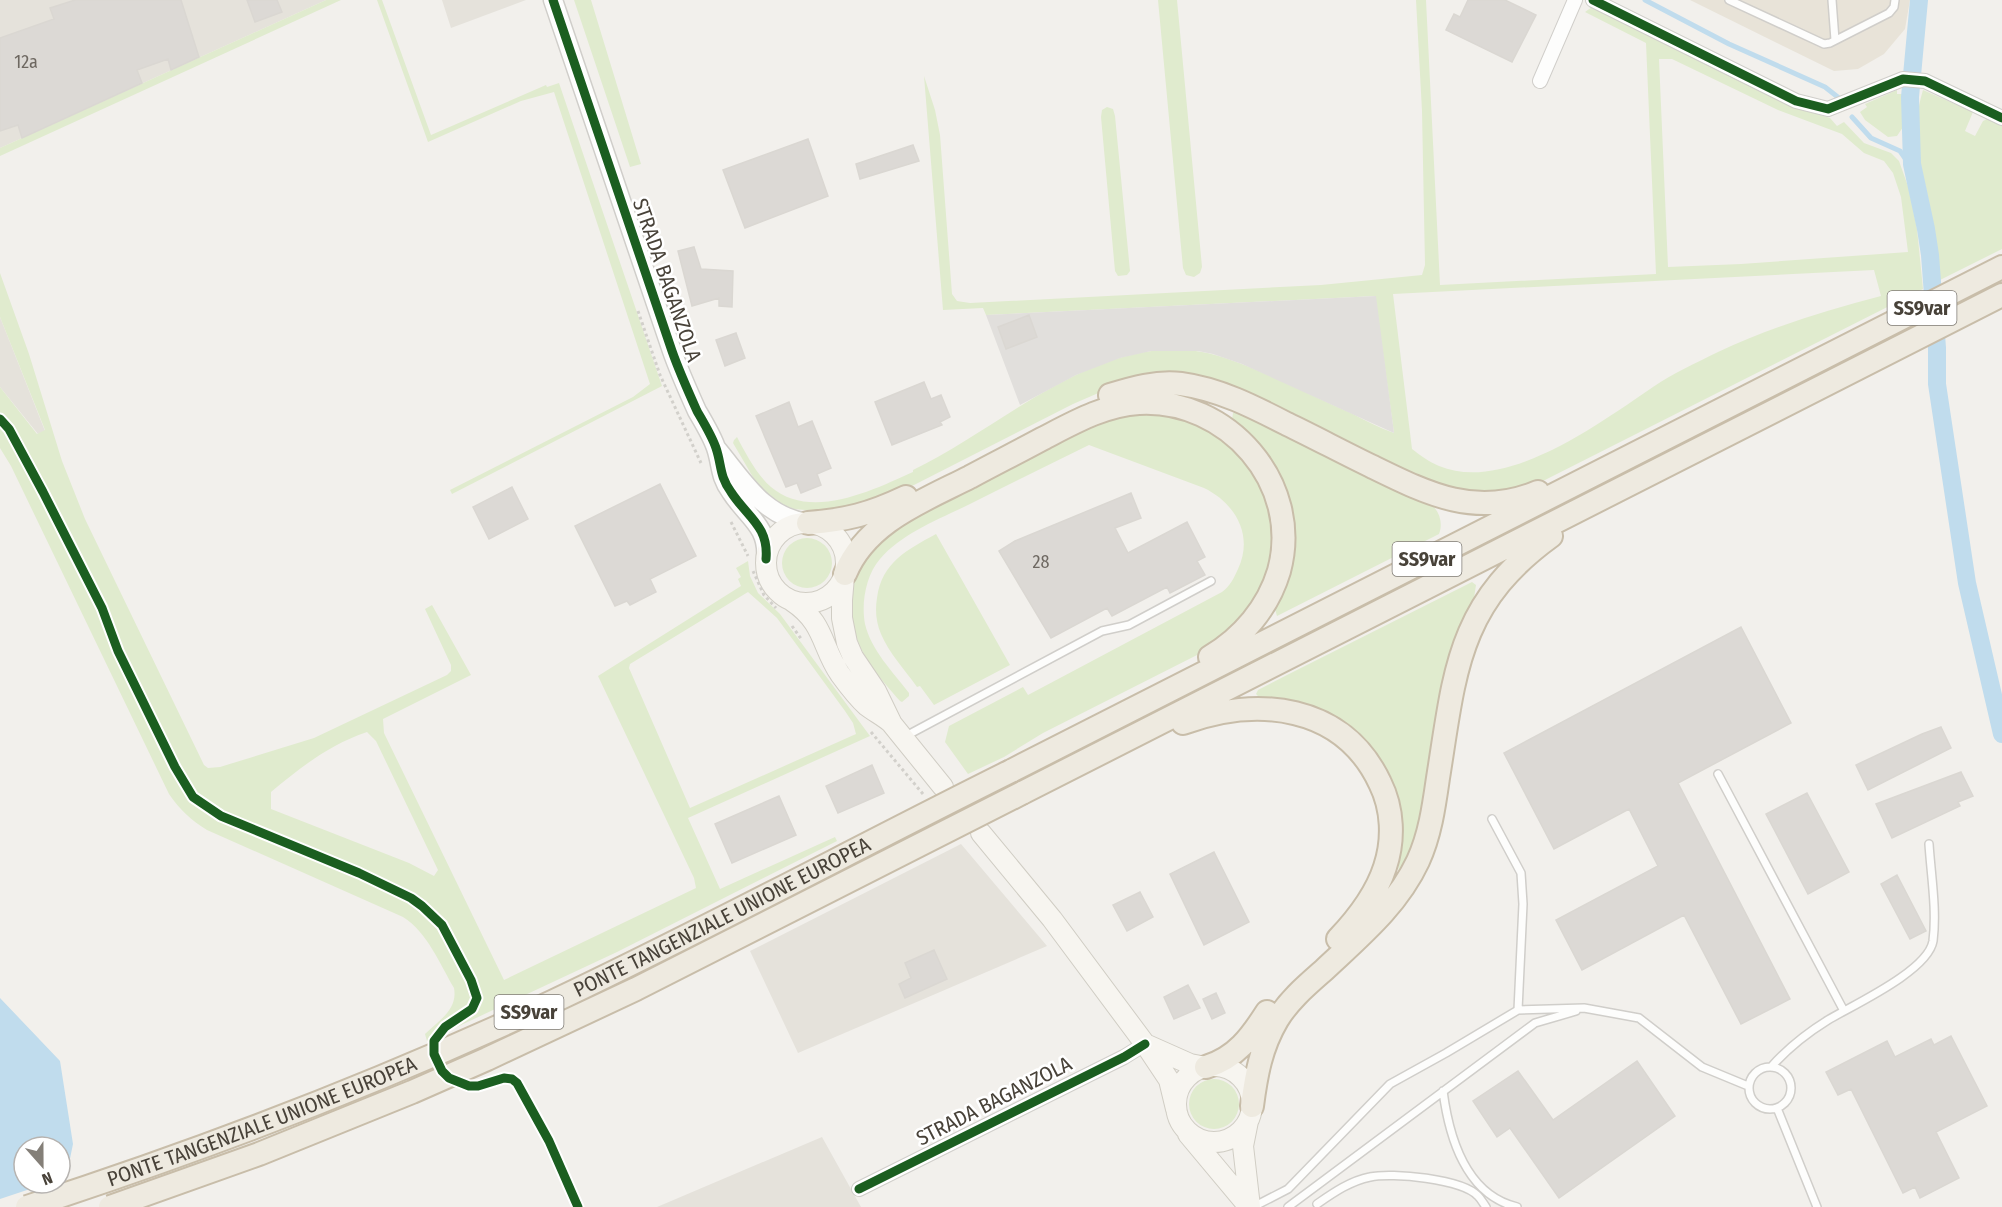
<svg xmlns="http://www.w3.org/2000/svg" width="2002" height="1207" viewBox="0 0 2002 1207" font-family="'Fira Sans Condensed',sans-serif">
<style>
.residential{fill:#e5e2db}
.education{fill:#e8e3d8}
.green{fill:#e0ebce;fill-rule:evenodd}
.parking{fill:#e1dfdc}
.water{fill:#c0dced;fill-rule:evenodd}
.pier{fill:#f2f0ec}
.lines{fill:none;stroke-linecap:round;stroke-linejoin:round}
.stream{stroke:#c0dced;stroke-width:5}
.canal{stroke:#c0dced;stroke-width:18}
.building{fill:#dcd9d5;stroke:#dad7d2;stroke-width:1.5}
.service-casing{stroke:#d0ceca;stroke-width:10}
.minor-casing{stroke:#d0ceca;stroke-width:16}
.tertiary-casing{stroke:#d0ceca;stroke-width:21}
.secondary-casing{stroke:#d0cdc4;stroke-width:22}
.trunk-casing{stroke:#c8bda9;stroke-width:26}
.path{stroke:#d2d0cb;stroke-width:3;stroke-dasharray:3 3;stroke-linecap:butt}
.service{stroke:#fdfdfc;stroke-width:7}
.minor{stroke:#fdfdfc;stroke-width:14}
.tertiary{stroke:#fdfdfc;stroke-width:18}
.secondary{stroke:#f7f5f0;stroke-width:20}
.trunk{stroke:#eeeae0;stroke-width:22}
.trunk-bridge-casing{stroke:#c8bda9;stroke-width:26;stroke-linecap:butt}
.trunk-bridge{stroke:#eeeae0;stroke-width:22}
.cycleway-casing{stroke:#fff;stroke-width:13}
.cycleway{stroke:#1b5e20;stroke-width:9}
.labels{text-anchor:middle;stroke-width:5;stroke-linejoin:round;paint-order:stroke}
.number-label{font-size:18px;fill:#6e6861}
.shield{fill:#fff;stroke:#7f7b74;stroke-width:1.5}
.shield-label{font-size:20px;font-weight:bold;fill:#484239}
.street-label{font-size:21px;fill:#484239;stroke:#fff}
</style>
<rect width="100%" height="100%" fill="#f2f0ec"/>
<path class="residential" d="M0 0H326L0 148Z
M442 0H526L451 28Z
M0 317 45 431 38 434 0 387Z
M961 844 1047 946 798 1053 750 951Z
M822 1137 861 1207H657Z"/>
<path class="education" d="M1690 0H1910L1905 29 1884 54 1858 69 1834 71Z"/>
<path class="green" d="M326 0H341L0 156V148Z
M377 0H382L431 135 546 85 547 87 559 83 662 386 452 494 450 490 633 397 650 384 554 92 521 101 428 142Z
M574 0H591L641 164 630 167Z
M1158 0H1177L1202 267 1200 273 1194 277 1186 275 1183 268Z
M1416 0H1426L1440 285 1656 274 1646 43 1585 12 1592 7 1800 108 1830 118 1837 126 1844 122 1864 143 1891 153 1899 161 1909 189 1917 229 1923 289 1545 480 1499 495 1444 490 1243 393 1110 388 1073 404 914 485 854 507 817 511 794 509 781 504 767 495 757 484 733 443 734 440 737 437C746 454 757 475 771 487 811 521 873 490 913 472V470C1009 424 1112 317 1228 359 1271 374 1312 396 1353 414 1366 421 1380 428 1394 433L1375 296 986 315 983 308 943 310 924 76 935 110 940 135 952 294 957 301 970 303 1321 285 1422 275 1425 265 1422 111ZM1659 59H1672L1778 110 1842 134 1864 153 1884 161 1893 173 1901 197 1908 252 1741 264 1668 267ZM1874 270 1881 296C1825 311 1770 327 1718 352 1696 363 1673 373 1653 387 1601 422 1506 494 1439 466 1429 462 1420 455 1412 449L1393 294Z
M1897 90V94H1905L1903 127 1897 136 1888 137 1865 120 1860 112 1867 107 1865 104Z
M1923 90 1973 112 1965 131 1975 136 1983 121 1987 119 2002 126V249L1938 281C1937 257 1935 232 1930 208 1922 164 1909 136 1923 90Z
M1107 107 1113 109 1115 116 1130 271 1127 275 1118 276 1115 271 1101 117 1102 110Z
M0 273 29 354 62 461 85 519 204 765 208 768 220 767 314 738 447 675 451 671V665L425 609 432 605 471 675 383 719 384 733 504 980 696 888 694 878 598 676 741 586 738 579 741 577 736 568 748 561 750 576 758 593 780 614 870 736 688 818 720 889 835 837 837 841 617 952 427 1041 425 1034C439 1020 458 1010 454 988 440 964 427 932 403 917L207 830C191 820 180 810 169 794L11 466 0 448V387L37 434 45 430 0 317ZM748 592 777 618 845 711 853 723 856 734 690 808 629 668 630 664ZM367 732 376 741 438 870 434 876 409 863 271 809V792C301 767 329 745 367 732Z
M1124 411 1196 419 1251 464 1273 513V562L1251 610 1201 653 1043 733 1004 757 968 774 945 742 949 726 1023 687 1028 695 1222 592C1230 586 1234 578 1238 569 1254 535 1235 503 1204 488L1089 445C1049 465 1009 484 970 504 940 519 902 533 880 559 866 575 861 603 865 624 871 650 893 672 909 693V696L902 702 900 701C881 679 861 658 854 629 848 607 851 577 864 558 894 519 964 487 1009 466 1047 448 1086 429 1124 411Z
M1237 411 1433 506C1440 513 1443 524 1439 534L1277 616 1275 609 1291 550 1232 420 1233 413Z
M936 534 1010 665 934 705 920 686 917 687C905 670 889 653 881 634 876 622 875 610 877 598 882 562 907 550 936 534Z
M782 563a25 25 0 1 1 50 0a25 25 0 1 1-50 0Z
M1472 582 1476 585 1474 598 1459 632 1420 832 1399 874C1396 858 1404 836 1402 819 1397 768 1361 723 1313 706 1296 700 1277 698 1259 697L1256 694 1258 690 1287 675Z
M1189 1104a25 25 0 1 1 50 0a25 25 0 1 1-50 0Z"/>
<path class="parking" d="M1376 296 1394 433 1242 364 1213 354 1198 351H1151L1120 358 1076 375 1020 405 986 315Z"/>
<path class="water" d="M0 998 60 1061 73 1144 60 1207H0ZM24 1147H60V1183H24Z"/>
<path class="pier" d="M70 1176 63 1207H0V1199L48 1183H60V1179Z"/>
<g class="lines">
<path class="stream" d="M1645 0 1729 44 1825 87 1839 98
M1852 117 1871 138 1900 151 1909 164 1913 174"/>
<path class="canal" d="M1919 0 1910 97 1912 164 1926 229 1930 255 1937 348V384L1967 583 2002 734"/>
</g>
<path class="building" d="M75 0H181L199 57 171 70 168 59 137 70 142 83 22 138 18 125 0 131V38L54 19 50 8Z
M247 0H277L282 12 255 22Z
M1468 0H1505L1536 15 1512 62 1446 30 1454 14 1460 17Z
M808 139 828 196 745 228 723 170Z
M913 145 919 161 860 179 856 164Z
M694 247 701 269 733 271 732 307 719 306V298L692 306 678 251Z
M1029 315 1037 337 1006 349 998 327Z
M736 333 745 358 725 366 716 340Z
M924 382 931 399 941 395 950 417 940 422 942 425 892 445 875 402Z
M789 402 798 427 812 421 831 468 817 474 821 485 801 493 797 483 786 487 756 416Z
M660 484 696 556 650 579 656 592 630 605 627 601 615 606 575 526Z
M512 487 528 519 489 539 473 507Z
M1131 493 1141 518 1115 528 1128 553 1187 522 1205 557 1197 561 1205 575 1170 593 1167 587 1112 616 1107 608 1051 638 999 551 1015 541Z
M1741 627 1791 723 1678 783 1790 999 1741 1024 1684 915 1582 970 1556 920 1658 866 1629 809 1554 849 1504 753Z
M1941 727 1951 748 1868 790 1856 765 1922 734Z
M872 765 884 793 838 813 826 786Z
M1961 772 1973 796 1958 802 1960 806 1892 838 1876 804Z
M1807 793 1849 872 1808 894 1766 814Z
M779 796 796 835 732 863 715 824Z
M1214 852 1249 922 1204 945 1170 874Z
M1897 875 1926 931 1910 939 1881 884Z
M1140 892 1153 917 1127 931 1113 905Z
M934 950 947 979 905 998 899 984 911 978 905 963Z
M1188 985 1200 1008 1174 1019 1164 997Z
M1216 993 1225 1013 1212 1019 1203 999Z
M1951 1036 1987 1106 1936 1132 1959 1178 1920 1198 1915 1187 1903 1193 1851 1089 1838 1095 1826 1072 1887 1041 1895 1057 1931 1039 1934 1045Z
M1637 1061 1675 1116 1559 1198 1510 1128 1497 1137 1473 1101 1518 1071 1553 1120Z"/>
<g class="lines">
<defs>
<path id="service" d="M1729 0 1824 44 1830 43 1889 13 1894 7 1895 0
M1832 0 1835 40
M904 737 1102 631 1129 625 1211 581
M1718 774 1844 1011
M1492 819 1521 873 1523 904 1518 1010
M1749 1088a21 21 0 1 1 42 0a21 21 0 1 1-42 0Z
M1771 1067C1788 1048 1807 1033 1828 1020 1853 1005 1928 971 1933 941 1937 910 1931 875 1929 844
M1443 1091C1449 1137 1466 1195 1517 1207
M1777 1108 1817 1207
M1317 1204C1333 1193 1350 1181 1370 1177 1392 1172 1462 1179 1478 1196 1481 1199 1483 1203 1486 1207
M1253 1207 1288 1189 1390 1084 1446 1053 1518 1010 1584 1008 1639 1018 1702 1067 1748 1086
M1288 1207 1535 1023 1576 1011"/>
<path id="minor" d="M1593 0 1796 101 1828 109 1903 79 1925 81 2002 118
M1540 81 1575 0
M859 1189 1124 1057 1145 1044"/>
<path id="tertiary" d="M553 0 672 351C679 371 688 391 697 411 704 423 712 436 716 448 722 466 719 475 731 492 747 517 769 526 766 559
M717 449C743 480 763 517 808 523"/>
<path id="secondary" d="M766 563a40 40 0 1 1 80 0a40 40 0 1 1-80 0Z
M844 577 842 600V618L847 643 853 657 876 691 892 724 943 787
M792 601C825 623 821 646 840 674 848 685 857 697 867 706 875 712 883 716 890 722
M981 833 1052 919 1145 1044 1169 1080 1176 1109
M1145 1044 1190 1064 1206 1067
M1176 1104a38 38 0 1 1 76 0a38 38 0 1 1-76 0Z
M1248 1121 1243 1146 1250 1207
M1188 1134 1249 1207"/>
<path id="trunk" d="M1110 395C1133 388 1157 381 1181 384 1219 389 1254 407 1287 424 1316 438 1344 453 1373 467 1428 494 1476 518 1538 492
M808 523C847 520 870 514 906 497
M845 574C866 522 923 501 970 477 994 464 1018 452 1042 439 1073 423 1104 405 1139 403 1227 398 1303 483 1279 571 1268 608 1242 638 1210 657
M1183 723C1257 696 1343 704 1380 783 1393 809 1394 840 1385 867 1376 895 1358 918 1338 939
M1011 771 2002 267
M1022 793 2002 295
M1206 1067C1236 1058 1251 1037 1267 1012
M1252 1106C1256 1075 1261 1047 1277 1020 1289 1000 1307 985 1324 970 1359 937 1397 906 1418 861 1430 835 1434 806 1438 778 1455 672 1457 604 1551 536"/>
</defs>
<use href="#service" class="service-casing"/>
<use href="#minor" class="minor-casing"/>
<use href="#tertiary" class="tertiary-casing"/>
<use href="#secondary" class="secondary-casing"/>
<use href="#trunk" class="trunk-casing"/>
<path class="path" d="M638 311 660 375 701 463
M731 522 748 556
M753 571 764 595 776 608
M792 626 802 640
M871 732 923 794"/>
<use href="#service" class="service"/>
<use href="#minor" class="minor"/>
<use href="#tertiary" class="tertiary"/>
<use href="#secondary" class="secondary"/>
<use href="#trunk" class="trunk"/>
<defs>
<g id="trunk-bridge">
<path id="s1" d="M27 1207C206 1149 381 1082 552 1002 707 929 858 847 1011 771"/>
<path d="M110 1207 259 1154 412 1092 487 1059 636 989 1022 793"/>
</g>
</defs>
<use href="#trunk-bridge" class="trunk-bridge-casing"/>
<use href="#trunk-bridge" class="trunk-bridge"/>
<defs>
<path id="cycleway" d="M553 0 672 351C679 371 688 391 697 411 704 423 712 436 716 448 722 466 719 475 731 492 747 517 769 526 766 559
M1593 0 1796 101 1828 109 1903 79 1925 81 2002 118
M0 419 9 429 43 492 102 608 118 651 175 767 193 797 221 816 359 873 411 898 422 906 442 925 471 980 477 998 472 1009 445 1027 434 1041V1054L442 1071 449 1078 469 1086H478L504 1078 512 1079 517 1083 549 1141 578 1207
M859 1189 1124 1057 1145 1044"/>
</defs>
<use href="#cycleway" class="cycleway-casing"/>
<use href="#cycleway" class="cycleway"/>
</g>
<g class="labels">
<g class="number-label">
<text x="26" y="68">12a</text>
<text x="1041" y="568">28</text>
</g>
<g class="shield">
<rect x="1887.5" y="291" width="69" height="34" rx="4.5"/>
<rect x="1392.5" y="542" width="69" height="34" rx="4.5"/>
<rect x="494.5" y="995" width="69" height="34" rx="4.5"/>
</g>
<g class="shield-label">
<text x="1922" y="315">SS9var</text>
<text x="1427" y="566">SS9var</text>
<text x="529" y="1019">SS9var</text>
</g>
<g class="street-label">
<text transform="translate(667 280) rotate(71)" y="7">STRADA BAGANZOLA</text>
<text dy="7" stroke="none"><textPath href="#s1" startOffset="754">PONTE TANGENZIALE UNIONE EUROPEA</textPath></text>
<text transform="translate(994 1101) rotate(-27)" y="7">STRADA BAGANZOLA</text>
<text dy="7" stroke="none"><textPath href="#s1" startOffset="250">PONTE TANGENZIALE UNIONE EUROPEA</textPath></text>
</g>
</g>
<g transform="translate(42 1165) rotate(159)"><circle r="28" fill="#ffffff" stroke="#b6b3b0" stroke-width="1.5"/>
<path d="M0-4.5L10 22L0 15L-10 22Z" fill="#847f78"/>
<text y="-9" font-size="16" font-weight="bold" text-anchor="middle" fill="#484239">N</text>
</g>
</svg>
